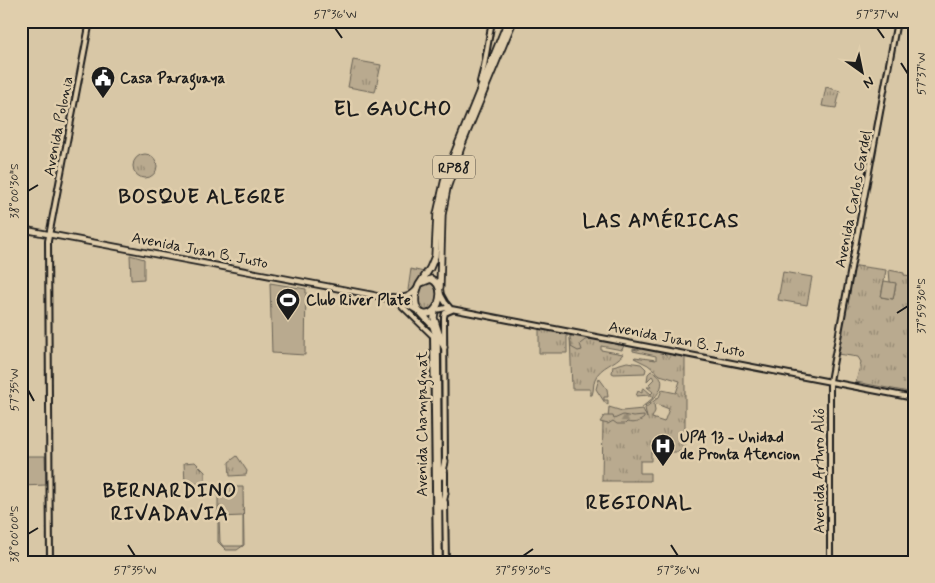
<svg xmlns="http://www.w3.org/2000/svg" width="935" height="583" viewBox="0 0 935 583" font-family="Mynerve,sans-serif">
<style>
.grass{fill:url(#grass-tufts);stroke:#6a6356;fill-rule:evenodd}
.forest{fill:url(#forest-firs);stroke:#6a6356}
.pitch{fill:#b9aa8f;stroke:#6a6356}
.lines{fill:none;stroke-linecap:round;stroke-linejoin:round}
.secondary-casing{stroke:#1c1c1c;stroke-width:8}
.primary-casing{stroke:#1c1c1c;stroke-width:8}
.highway-casing{stroke:#1c1c1c;stroke-width:9}
.secondary{stroke:#e0ceac;stroke-width:4}
.primary{stroke:#e0ceac;stroke-width:4.5}
.highway{stroke:#e0ceac;stroke-width:5.5}
.ticks{fill:none;stroke:#1c1c1c;stroke-width:2}
.labels{text-anchor:middle;stroke-width:5;stroke-linejoin:round;paint-order:stroke}
.shield{fill:#e0ceac;stroke:#575147;stroke-width:1}
.shield-label{font-size:14px;font-weight:bold;fill:#1c1c1c}
.poi-label{font-size:15px;font-weight:bold;fill:#1c1c1c;stroke:#e0ceac;text-anchor:start}
.street-label{font-size:15px;fill:#1c1c1c;stroke:#e0ceac}
.district-label{font-size:20px;font-weight:bold;letter-spacing:1px;fill:#1c1c1c;stroke:#e0ceac}
.neatline{fill:none;stroke:#1c1c1c;stroke-width:2}
.ticks-label{font-size:12px;text-anchor:middle;fill:#1c1c1c}
</style>
<defs>
<pattern id="grass-tufts" width="24" height="20" patternUnits="userSpaceOnUse" patternTransform="scale(1.25)"><rect width="24" height="20" fill="#b9aa8f"/><path d="M3 7l-1-3M5 7V3M7 7l1-3M15 17l-1-3M17 17v-4M19 17l1-3" fill="none" stroke="#968a74"/></pattern>
<pattern id="forest-firs" width="22" height="20" patternUnits="userSpaceOnUse" patternTransform="scale(1.25)"><rect width="22" height="20" fill="#b9aa8f"/><path d="M5 1l3.5 6h-7zM16 11l3.5 6h-7z" fill="#968a74"/></pattern>
</defs>
<rect width="100%" height="100%" fill="#d8c7a6"/>
<filter id="ink" filterUnits="userSpaceOnUse"><feTurbulence type="fractalNoise" baseFrequency=".02" numOctaves="2"/><feDisplacementMap in="SourceGraphic" scale="10" xChannelSelector="R" yChannelSelector="G"/><feConvolveMatrix kernelMatrix="1 2 1 2 8 2 1 2 1" color-interpolation-filters="sRGB"/></filter>
<g filter="url(#ink)">
<path class="grass" d="M353 60 381 65 375 92 348 87Z
M826 87 840 91 836 108 822 106Z
M133 166a12 12 0 1 1 24 0a12 12 0 1 1-24 0Z
M857 266 886 270 881 297 893 299 896 284 890 282 889 270 904 273V275L912 276 914 275V393L856 382 861 362 858 357 837 354 854 268H856Z
M411 269 424 272 410 292 408 290Z
M783 272 812 277 807 305 778 300Z
M432 281C442 292 438 301 431 312L422 311 416 305 422 284Z
M539 328 567 335V353H539Z
M572 334 624 345 622 350 601 346V350L623 354C616 364 600 366 595 379 593 384 594 390 592 395H590V389H572L570 336Z
M639 347 685 356V452H651V461H640V473H650V481H602L603 419 608 418 609 407 622 411 643 409 647 418 645 408 659 397 662 390 676 393 680 381 660 375 648 365 634 358 635 357 656 360V356L633 351V349L638 350ZM654 403 669 409 664 422 652 418 655 411Z
M627 362 641 364 646 369 645 373 614 374 612 373 613 366Z
M651 371C674 378 655 402 641 408L654 397 650 395 636 396 638 391 642 393V389L644 388 651 394 653 392 647 387H651L649 384 654 379 652 376 647 381 648 374Z
M599 378 607 389 608 397H604V400H608V405L605 403 596 389Z
M237 456 247 471 246 475 230 476 229 462Z
M195 462 205 472V484H185L184 463Z
M218 487H243L244 545 237 550H226L218 542ZM243 516V546H223L220 542 219 517Z"/>
<path class="forest" d="M573 335 590 339 585 340 580 344 582 350 578 351 571 347 570 337Z
M623 415 633 417 644 416V418C639 422 634 424 627 422L625 424H617L613 421 608 424 600 422 604 416H613L614 419Z"/>
<path class="pitch" d="M130 255 144 259V279L131 280Z
M884 281 896 283 893 299 881 297Z
M270 283 306 289 305 355 272 353Z
M21 456H45L46 485 21 486Z"/>
<g class="lines">
<defs>
<path id="secondary" d="M483 83 480 82 484 66 492 21
M440 293 445 302 450 308
M398 302 433 336 436 562
M436 310 446 308 914 398
M445 463 444 317 445 313 452 310
M445 472V495
M445 502 446 562
M50 562 48 241 90 21
M830 562V381L897 21"/>
<path id="primary" d="M21 229 373 295 406 304 418 311
M392 297C403 299 411 297 418 288"/>
<path id="highway" d="M421 283 431 279C438 282 440 287 440 294 438 325 405 319 419 285L430 268 435 256 437 214 446 174 508 21
M440 287 442 215 447 188 462 144 513 21
M435 310 434 318 440 337
M422 314 433 326 437 338 439 562
M440 335 444 347
M442 476 445 461
M442 507 445 493"/>
</defs>
<use href="#secondary" class="secondary-casing"/>
<use href="#primary" class="primary-casing"/>
<use href="#highway" class="highway-casing"/>
<use href="#secondary" class="secondary"/>
<use href="#primary" class="primary"/>
<use href="#highway" class="highway"/>
</g>
</g>
<path class="ticks" d="M335 28 342 38M877 28 884 38M901 63 908 74M28 191 38 185M897 313 908 306M28 390 34 401M28 534 38 528M128 545 135 556M671 545 678 556M523 556 533 549"/>
<defs>
<symbol id="civic-pin" viewBox="-11 -11 22 30"><path d="M0 17L-7.5 6A9.5 9.5 0 1 1 7.5 6Z" fill="#1c1c1c" stroke="#e0ceac"/><path d="M-.6-6.5H3V-4.5H.6V-3L4-1V1h2V6H-6V1h2V-1L-.6-3ZM-1.2 2.5V6h2.4V2.5Z" fill="#fff"/></symbol>
<symbol id="stadium-pin" viewBox="-11 -11 22 30"><path d="M0 17L-7.5 6A9.5 9.5 0 1 1 7.5 6Z" fill="#1c1c1c" stroke="#e0ceac"/><path d="M0-5a6.5 5 0 1 0 0 10a6.5 5 0 1 0 0-10ZM-3.5-1.8h7v3.6h-7Z" fill="#fff"/></symbol>
<symbol id="hospital-pin" viewBox="-11 -11 22 30"><path d="M0 17L-7.5 6A9.5 9.5 0 1 1 7.5 6Z" fill="#1c1c1c" stroke="#e0ceac"/><path d="M-5-5h3v3.5h4V-5h3V5h-3V1.5h-4V5h-3Z" fill="#fff"/></symbol>
</defs>
<g fill-rule="evenodd">
<use href="#civic-pin" x="89" y="64" width="28" height="38"/>
<use href="#stadium-pin" x="274" y="286" width="28" height="38"/>
<use href="#hospital-pin" x="649" y="432" width="28" height="38"/>
</g>
<g class="labels">
<rect class="shield" x="433" y="155.5" width="42" height="23" rx="4"/>
<g class="shield-label">
<text x="454" y="172">RP88</text>
</g>
<g class="poi-label">
<text x="120" y="83">Casa Paraguaya</text>
<text x="306" y="305">Club River Plate</text>
<text x="680" y="442">UPA 13 - Unidad<tspan x="680" dy="17">de Pronta Atencion</tspan></text>
</g>
<g class="street-label">
<text transform="translate(58 126) rotate(-79)" y="5">Avenida Polonia</text>
<text transform="translate(853 199) rotate(-79)" y="5">Avenida Carlos Gardel</text>
<text transform="translate(200 250) rotate(11)" y="5">Avenida Juan B. Justo</text>
<text transform="translate(677 339) rotate(11)" y="5">Avenida Juan B. Justo</text>
<text transform="translate(422 424) rotate(-90)" y="5">Avenida Champagnat</text>
<text transform="translate(819 471) rotate(-90)" y="5">Avenida Arturo Alió</text>
</g>
<g class="district-label">
<text x="393" y="115">EL GAUCHO</text>
<text x="202" y="203">BOSQUE ALEGRE</text>
<text x="661" y="227">LAS AMÉRICAS</text>
<text x="170" y="497">BERNARDINO<tspan x="170" dy="23">RIVADAVIA</tspan></text>
<text x="639" y="509">REGIONAL</text>
</g>
</g>
<rect width="935" height="583" fill="none" stroke="#e0ceac" stroke-width="55"/>
<g transform="translate(862 72) rotate(147)" stroke="#e0ceac" stroke-width="4" paint-order="stroke">
<path d="M0-4L9 19L0 12L-9 19Z" fill="#1c1c1c"/>
<text y="-8" font-size="14" font-weight="bold" text-anchor="middle" fill="#1c1c1c">N</text>
</g>
<rect x="28" y="28" width="880" height="528" class="neatline"/>
<g class="ticks-label">
<text x="335" y="18">57°36'W</text>
<text x="877" y="18">57°37'W</text>
<text transform="translate(921 74) rotate(-90)" y="4">57°37'W</text>
<text transform="translate(14 191) rotate(-90)" y="4">38°00'30"S</text>
<text transform="translate(921 306) rotate(-90)" y="4">37°59'30"S</text>
<text transform="translate(14 390) rotate(-90)" y="4">57°35'W</text>
<text transform="translate(14 534) rotate(-90)" y="4">38°00'00"S</text>
<text x="135" y="574">57°35'W</text>
<text x="523" y="574">37°59'30"S</text>
<text x="678" y="574">57°36'W</text>
</g>
</svg>
